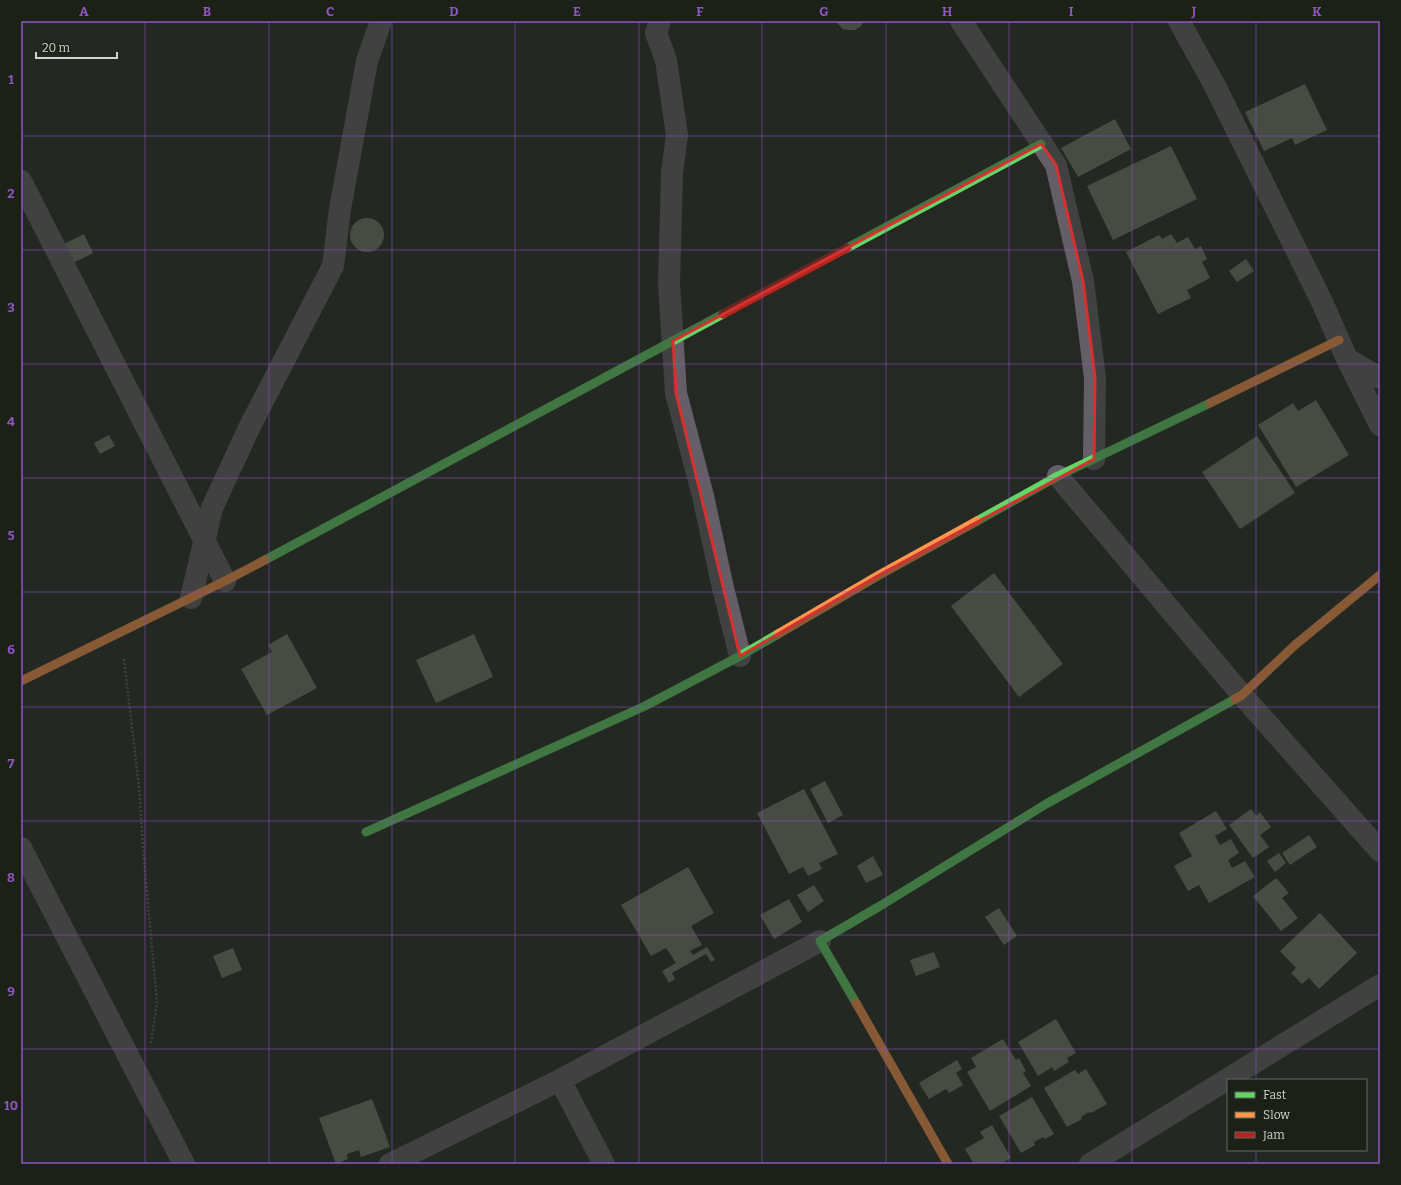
<svg xmlns="http://www.w3.org/2000/svg" width="1401" height="1185" viewBox="0 0 1401 1185" font-family="Bitter,serif">
<style>
.building{fill:#6f7869}
.lines{fill:none;stroke-linecap:round;stroke-linejoin:round}
.path{stroke:#605e60;stroke-width:2.5;stroke-dasharray:2 2;stroke-linecap:butt}
.street{stroke:#645f67;stroke-width:22}
.fast{stroke:#63d668;stroke-width:9}
.slow{stroke:#ff974d;stroke-width:9}
.jam{stroke:#b3261e;stroke-width:9}
.marked{fill:none;stroke:#d63130;stroke-width:3;stroke-linejoin:round}
.grid{fill:none;stroke:#9056c2;stroke-width:1;stroke-opacity:0.55}
.neatline{fill:none;stroke:#9056c2;stroke-width:1.5}
.grid-label{font-size:13px;text-anchor:middle;font-weight:bold;fill:#9056c2}
</style>
<rect width="100%" height="100%" fill="#252823"/>
<path class="building" d="M835 21H865L860 27 855 30H849L843 29Z
M1305 84 1327 130 1295 145 1292 138 1264 151 1245 112Z
M1115 119 1131 149 1078 177 1061 148Z
M1171 146 1197 199 1113 240 1087 186Z
M350 235a17 17 0 1 1 34 0a17 17 0 1 1-34 0Z
M84 234 93 253 73 263 64 244Z
M1171 234 1177 243 1188 237 1195 249 1201 246 1207 259 1202 262 1210 278 1187 290 1191 298 1158 314 1126 252 1159 235 1162 239Z
M1246 259 1254 271 1237 282 1229 271Z
M1316 400 1349 455 1296 487 1258 425 1293 403 1298 411Z
M109 435 115 446 100 454 94 443Z
M1257 436 1295 493 1240 529 1202 472Z
M994 573 1063 664 1019 697 951 606Z
M287 634 317 688 267 715 241 669 272 652 268 645Z
M474 634 493 677 436 703 416 660Z
M825 781 843 815 828 823 810 789Z
M804 789 838 854 819 863 822 869 808 876 803 867 789 874 757 813Z
M1251 809 1256 816 1260 812 1271 827 1260 835 1269 847 1253 858 1229 825Z
M1216 811 1227 829 1215 836 1220 845 1231 839 1239 853 1228 860 1232 868 1245 861 1255 877 1209 903 1199 885 1188 891 1174 866 1192 856 1179 833Z
M1309 835 1317 847 1290 865 1282 853Z
M1279 853 1286 863 1275 872 1267 861Z
M873 856 883 875 866 883 857 866Z
M688 867 714 913 691 926 702 945 690 951 693 955 707 947 715 960 711 962 706 954 672 973 675 979 669 983 662 971 676 963 666 948 651 956 621 905Z
M1276 878 1289 893 1282 898 1298 918 1281 931 1253 896Z
M814 885 824 901 808 912 797 895Z
M789 899 802 922 774 939 760 915Z
M999 908 1017 936 1004 945 985 917Z
M1320 913 1357 953 1319 989 1309 978 1302 984 1291 973 1296 968 1280 951Z
M233 948 242 970 222 978 213 956Z
M934 952 940 967 916 976 910 960Z
M1056 1019 1076 1053 1067 1058 1069 1062 1054 1071 1052 1067 1038 1076 1018 1042Z
M1003 1039 1016 1060 1019 1058 1026 1071 1023 1073 1031 1086 990 1111 967 1072 976 1067 971 1058Z
M957 1060 962 1069 956 1073 963 1085 949 1093 946 1089 929 1099 919 1083Z
M1086 1069 1107 1104 1091 1113 1089 1112 1081 1117 1082 1119 1067 1127 1044 1088 1075 1070 1078 1074Z
M1032 1097 1054 1134 1045 1139 1043 1137 1034 1142 1035 1145 1021 1153 999 1116Z
M372 1099 390 1147 361 1157 359 1150 347 1154 348 1159 336 1164 319 1118Z
M992 1125 1011 1158 1001 1164H974L965 1149 984 1138 980 1132Z"/>
<g class="lines">
<path class="path" d="M124 659 139 787 144 860 157 1003 151 1044"/>
<path class="street" d="M660 21 656 33 666 60 677 135 672 173 669 284 676 393 703 496 723 588 740 656
M961 21 1056 165 1083 281 1095 378 1094 459
M1179 21 1214 84 1323 304 1347 359 1380 425
M21 181 225 581
M1347 359 1380 378
M1058 476 1242 695 1380 851
M191 598 212 508 250 426 333 266 340 209 367 61 381 21
M21 848 184 1164
M560 1080 604 1164
M390 1164 560 1080 820 941
M1090 1164 1380 985"/>
<path class="fast" d="M847 248 1041 144
M977 521 1058 476 1210 403
M265 560 723 314
M366 832 645 706 740 656 778 634
M856 1003 820 941 880 906 1046 804 1235 699"/>
<path class="slow" d="M1210 403 1339 340
M778 634 881 574 977 521
M21 681 225 581 265 560
M1235 699 1242 695 1295 645 1380 575
M856 1003 948 1164"/>
<path class="jam" d="M723 314 847 248"/>
</g>
<path d="M0 0H1401V1185H0ZM1041 144 1056 165 1083 281 1095 378 1094 459 881 574 740 656 676 393 673 341Z" fill="#252823" fill-opacity=".55" fill-rule="evenodd"/>
<path class="marked" d="M1041 144 1056 165 1083 281 1095 378 1094 459 881 574 740 656 676 393 673 341Z"/>
<path class="grid" d="M145 21V1164M269 21V1164M392 21V1164M515 21V1164M639 21V1164M762 21V1164M886 21V1164M1009 21V1164M1132 21V1164M1256 21V1080M21 136H1380M21 250H1380M21 364H1380M21 478H1380M21 592H1380M21 707H1380M21 821H1380M21 935H1380M21 1049H1380M1256 1150V1164"/>
<rect width="1401" height="1185" fill="none" stroke="#1b2117" stroke-width="44"/>
<rect x="1227" y="1079" width="140" height="72" fill="#1b2117" stroke="#636960"/>
<rect x="1235" y="1092" width="20" height="6" fill="#63d668" stroke="#636960"/>
<text x="1263" y="1099" font-size="12" fill="#d0d4cd">Fast</text>
<rect x="1235" y="1112" width="20" height="6" fill="#ff974d" stroke="#636960"/>
<text x="1263" y="1119" font-size="12" fill="#d0d4cd">Slow</text>
<rect x="1235" y="1132" width="20" height="6" fill="#b3261e" stroke="#636960"/>
<text x="1263" y="1139" font-size="12" fill="#d0d4cd">Jam</text>
<path d="M36 52v6h81v-6" fill="none" stroke="#d0d4cd" stroke-width="2"/>
<text x="42" y="52" font-size="12" fill="#d0d4cd" stroke="#1b2117" stroke-width="3" paint-order="stroke">20 m</text>
<rect x="22" y="22" width="1357" height="1141" class="neatline"/>
<g class="grid-label">
<text x="84" y="16">A</text>
<text x="207" y="16">B</text>
<text x="330" y="16">C</text>
<text x="454" y="16">D</text>
<text x="577" y="16">E</text>
<text x="700" y="16">F</text>
<text x="824" y="16">G</text>
<text x="947" y="16">H</text>
<text x="1071" y="16">I</text>
<text x="1194" y="16">J</text>
<text x="1317" y="16">K</text>
<text x="11" y="84">1</text>
<text x="11" y="198">2</text>
<text x="11" y="312">3</text>
<text x="11" y="426">4</text>
<text x="11" y="540">5</text>
<text x="11" y="654">6</text>
<text x="11" y="768">7</text>
<text x="11" y="882">8</text>
<text x="11" y="996">9</text>
<text x="11" y="1110">10</text>
</g>
</svg>
